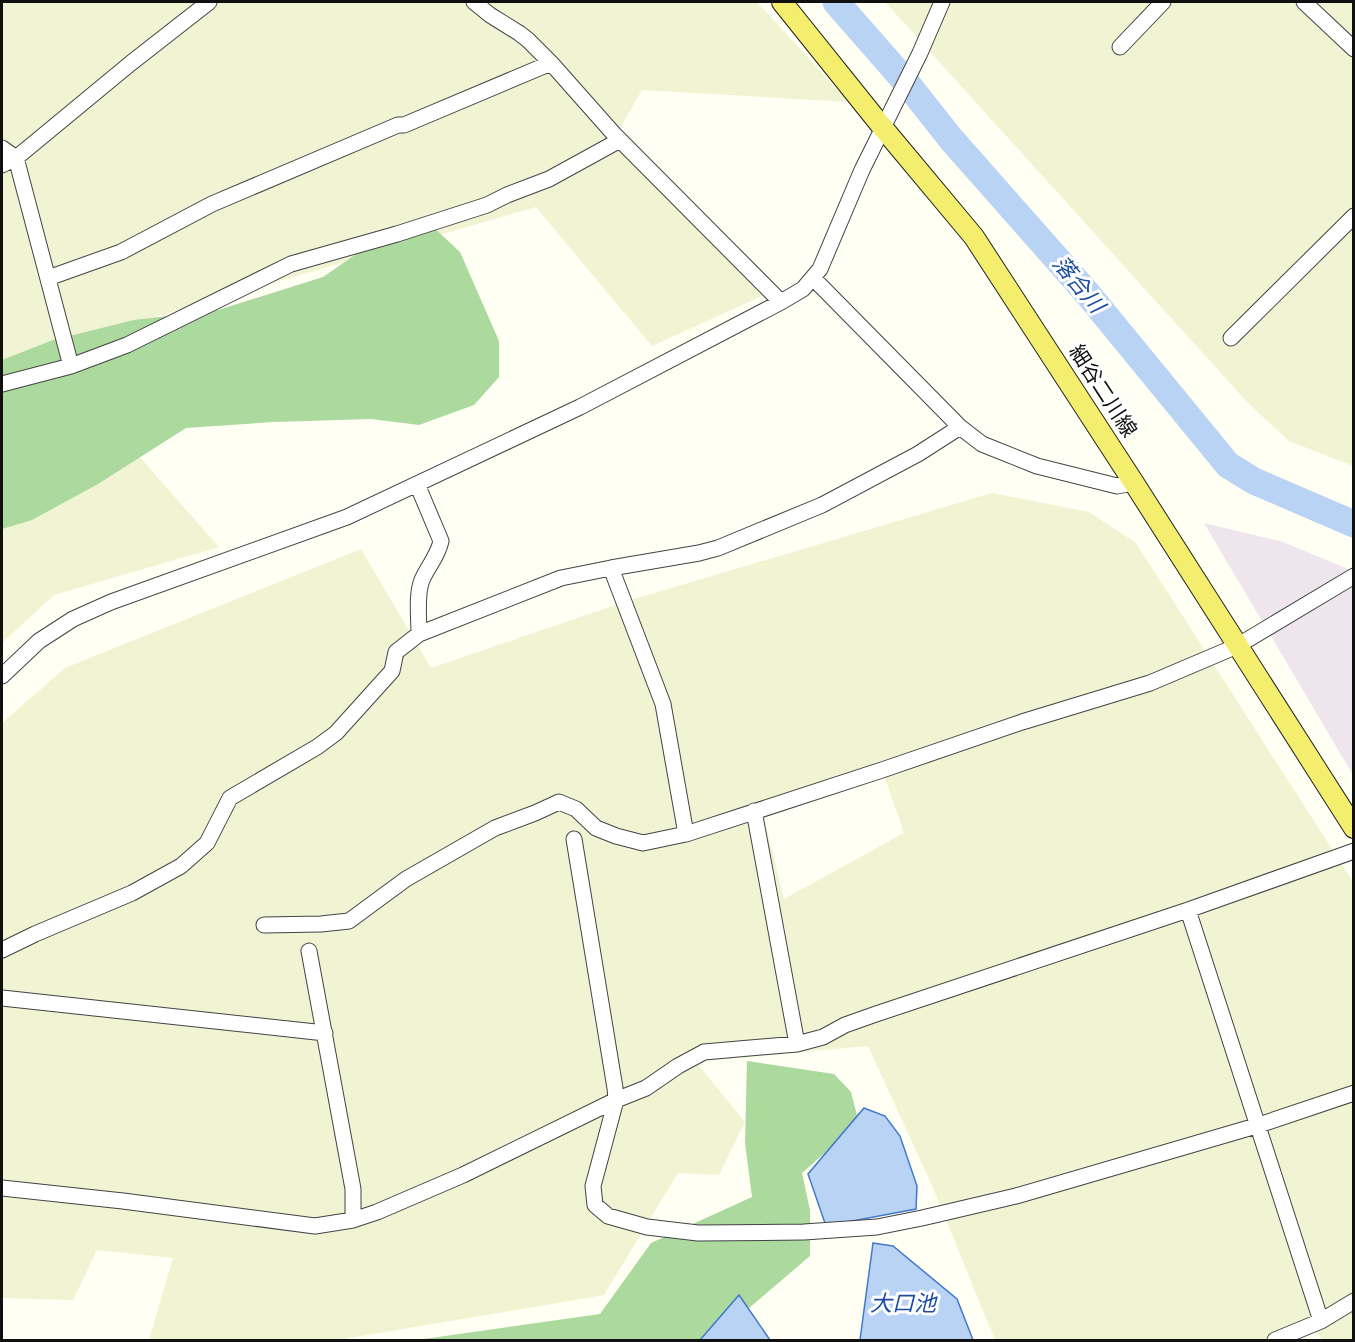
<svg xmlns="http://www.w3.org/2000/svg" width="1355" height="1342" viewBox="0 0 1355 1342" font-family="'Crimson Pro','Noto Sans JP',serif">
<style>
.industrial{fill:#eee5ed}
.farmland{fill:#f1f4d3;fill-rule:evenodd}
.forest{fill:#acd99d}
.water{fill:#b9d3f5;stroke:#4279ca;stroke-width:1.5}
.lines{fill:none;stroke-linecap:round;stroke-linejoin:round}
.river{stroke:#b9d3f5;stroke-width:27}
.minor-casing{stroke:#434343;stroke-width:17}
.major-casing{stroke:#212121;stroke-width:22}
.minor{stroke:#fff;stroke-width:15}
.major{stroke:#f4ee6e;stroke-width:20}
.labels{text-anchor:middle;stroke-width:6;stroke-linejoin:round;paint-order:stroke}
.street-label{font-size:21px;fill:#101010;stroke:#fff}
.water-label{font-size:22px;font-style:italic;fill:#1b4c9f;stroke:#fff}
</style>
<rect width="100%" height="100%" fill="#fffff3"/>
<path class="industrial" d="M1204 523 1283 542 1353 571V775Z"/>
<path class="farmland" d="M2 2H757L849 102 642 90 617 134 762 296 652 346 536 207 2 361Z
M885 2H1353V466L1289 441 1248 403Z
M130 446 219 547 54 595 2 643V510Z
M992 493 1089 512 1136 543 1353 882V1340H1323L1308 1325 1283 1340H995L933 1188 868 1046 696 1062 745 1122 719 1175 678 1173 604 1295 338 1340H149L173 1258 97 1250 73 1300 2 1298V723L65 668 361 549 431 668 624 602ZM884 775 904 833 784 899 763 813Z"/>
<path class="forest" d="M431 225 460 252 499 341V377L474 405 419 425 371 419 273 422 186 428 98 484 32 520 2 529V360L53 340 134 320 218 310 323 277 378 239Z
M747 1061 834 1074 851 1092 859 1123 802 1173 810 1210V1256L722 1331 700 1340H417L600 1314 651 1243 752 1197 745 1143Z"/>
<path class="water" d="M864 1108 885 1116 900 1136 917 1186 916 1209 826 1226 808 1174Z
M873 1243 893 1246 957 1299 973 1340H860Z
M739 1295 770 1340H700Z"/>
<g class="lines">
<path class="river" d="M836 2 906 82 951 139 1087 293 1228 465 1254 481 1354 524"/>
<defs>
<path id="minor" d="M474 2 490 15 519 33 528 40 551 63 613 133 781 302
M1304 2 1354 49
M1120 47 1163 2
M2 148 16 158 71 366
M2 165 16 158 131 63 209 2
M48 278 121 252 212 204 398 125H404L551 63
M813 278 960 427 982 444 1037 466 1117 486 1134 483
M1231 338 1354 216
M2 384 71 366 127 345 291 264 397 234 487 205 507 195 549 179 620 140
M417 484 441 541C438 556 428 566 422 580 416 594 419 618 419 634
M611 568 663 704 686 834
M2 676 39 641 73 619 111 602 347 517 580 407 781 302 803 289 820 269 862 170 920 53 942 2
M754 811 797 1044
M574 839 615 1088 616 1100 593 1186 595 1205 608 1216 647 1227 698 1233 804 1232 877 1227 922 1218 1016 1196 1256 1126 1354 1093
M1188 910 1321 1321
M264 925 321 924 349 921 406 879 495 828 535 813 559 802 576 809 596 828 616 836 643 843 686 834 882 770 1022 722 1150 683 1237 646 1354 576
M2 950 35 934 132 893 181 866 207 843 230 798 317 747 336 733 392 671 396 652 419 634 561 578 611 568 699 553 718 548 822 505 918 454 960 427
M309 951 353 1189V1220
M2 998 325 1033
M2 1188 123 1201 315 1226 353 1220 377 1212 463 1175 616 1100 646 1088 678 1066 704 1052 797 1044 823 1037 845 1025 876 1014 1188 910 1354 851
M1275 1340 1321 1321 1354 1301"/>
<path id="major" d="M782 2 883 128 974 237 1134 483 1354 828"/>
</defs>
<use href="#minor" class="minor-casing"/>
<use href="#major" class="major-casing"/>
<use href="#minor" class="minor"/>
<use href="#major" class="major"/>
</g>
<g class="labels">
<g class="street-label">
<text transform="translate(1103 391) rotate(57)" y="7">細谷二川線</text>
</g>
<g class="water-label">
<text transform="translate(1079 284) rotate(50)" y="8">落合川</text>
<text x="903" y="1311">大口池</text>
</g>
</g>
<rect width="1355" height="1342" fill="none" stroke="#101010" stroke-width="6"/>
</svg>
